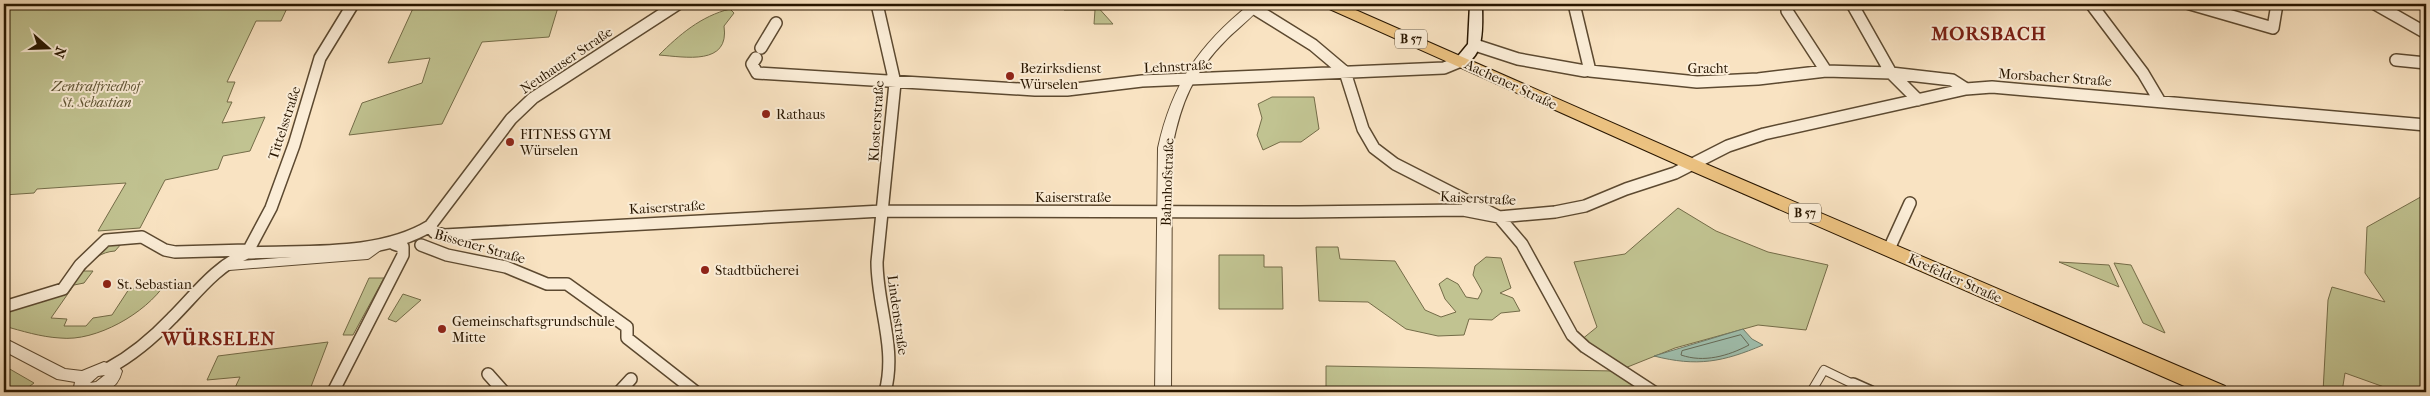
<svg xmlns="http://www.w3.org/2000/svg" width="2430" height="396" viewBox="0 0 2430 396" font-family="'IM FELL French Canon',serif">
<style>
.green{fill:#c1c391;stroke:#746c48}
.water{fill:#9fbfae;stroke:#6f7b68}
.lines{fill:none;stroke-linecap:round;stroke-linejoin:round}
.shore{stroke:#646a57;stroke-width:1}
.pedestrian-casing{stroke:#5c4930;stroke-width:10}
.minor-casing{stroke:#5c4930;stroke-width:14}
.tertiary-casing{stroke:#5c4930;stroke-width:2}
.secondary-casing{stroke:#281600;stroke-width:3}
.primary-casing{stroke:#281600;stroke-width:2}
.pedestrian{stroke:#fbedd7;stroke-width:8}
.minor{stroke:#fbedd7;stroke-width:11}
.tertiary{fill:#fbedd7;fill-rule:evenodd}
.secondary{fill:#fbedd7;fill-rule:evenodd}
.primary{fill:#ecc281;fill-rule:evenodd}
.poi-dot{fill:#8f2418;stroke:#fbedd7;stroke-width:2}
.labels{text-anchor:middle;stroke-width:4;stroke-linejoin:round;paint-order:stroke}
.shield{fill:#fbedd7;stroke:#675640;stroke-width:1}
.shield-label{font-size:12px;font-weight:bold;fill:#281600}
.street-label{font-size:14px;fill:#281600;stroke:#fbedd7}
.poi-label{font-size:14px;fill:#281600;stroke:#fbedd7;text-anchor:start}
.park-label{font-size:14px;font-style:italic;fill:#5e5333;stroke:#fbedd7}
.district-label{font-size:19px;font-weight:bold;letter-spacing:1px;fill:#7a1f14;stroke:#fbedd7}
</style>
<rect width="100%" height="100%" fill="#f9e3c2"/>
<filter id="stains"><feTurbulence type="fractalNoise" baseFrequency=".004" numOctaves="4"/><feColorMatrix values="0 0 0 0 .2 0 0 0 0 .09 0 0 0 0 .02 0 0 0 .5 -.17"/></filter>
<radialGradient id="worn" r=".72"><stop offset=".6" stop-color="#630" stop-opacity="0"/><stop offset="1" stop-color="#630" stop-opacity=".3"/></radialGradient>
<path class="green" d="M4 4H289L281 21H256L227 82H235L227 102H232L222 123 265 117 250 151 223 156 218 169 165 180 140 228 98 231 126 183 37 189 34 193 4 195Z
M415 4H559L549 37 482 42 442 124 349 135 362 103 422 83 430 58 388 63Z
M1058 4H1095L1113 24H1094L1095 10H1064V7L1051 5Z
M730 9 734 13 724 26C730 66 685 57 659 55 679 35 701 16 730 9Z
M1272 97H1314L1319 129 1301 142H1280L1263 150 1257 135 1262 118 1258 104Z
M2426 194V392H2398L2345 373 2342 392H2323L2328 300 2332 287 2385 302 2365 273 2367 227Z
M1678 208 1716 231 1768 252 1828 265 1806 330 1758 325 1675 348 1625 368 1581 340 1597 327 1574 262 1625 254Z
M115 242 122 243 115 251C101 252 92 259 84 271H93L84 283 74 285 51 318 67 319 64 326H86L93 318 112 315 129 289 165 284C146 313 96 342 60 338 41 337 22 331 4 326V309L56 294 98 251Z
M1316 247H1338L1340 259 1395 261 1425 310 1441 317 1456 312 1445 299 1439 284 1447 278 1458 284 1466 297 1478 299 1482 291 1473 275 1475 266 1486 257 1501 258 1511 288 1500 293 1513 298 1520 311 1501 313 1492 320 1469 319 1464 335 1438 336 1406 329 1368 302 1319 301Z
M1219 255H1264V267H1282L1283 309H1219Z
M2059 262 2109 265 2119 287Z
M2114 263 2131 265 2165 333 2143 323Z
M369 278H384L353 335H343Z
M403 294 421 300 396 322 388 319Z
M328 342 309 392H233L240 377 207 380 218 356Z
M1326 366 1615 371 1648 392H1326Z
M8 368 34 383 22 392H4V372Z"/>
<path class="water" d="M1743 329 1752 339 1763 345C1723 362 1697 367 1654 356Z"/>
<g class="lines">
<path class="shore" d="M1741 335 1749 345C1728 356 1704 363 1681 355L1682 351Z"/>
<defs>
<path id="pedestrian" d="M229 266 367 255 378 247
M1811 392 1824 370 1853 384"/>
<path id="minor" d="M877 4 895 83 877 262C877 306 897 348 885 392
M1247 4 1313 45 1345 72 1363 129 1374 148 1395 164 1499 217 1522 244 1572 335 1585 347 1654 392
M1574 4 1590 71 1697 82 1758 79 1826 71 1891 73 1952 80 1966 89
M1852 4 1891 73 1918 100
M2091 4 2143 73 2159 100
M2190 4 2273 28 2277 4
M2375 4 2426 33
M1787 11 1826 71
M1475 45 1518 59 1585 71
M761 48 776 23
M756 58 752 64 757 73 1035 90H1067L1142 81 1444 68 1461 61
M2396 60 2426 63
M430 226 434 232 444 235 882 211 1299 212 1463 210 1499 217 1555 212 1585 206 1626 189 1675 173 1728 146 1764 134 1966 89 1992 87 2426 125
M421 245 447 255 506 267 547 284H567L627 327V338L696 392
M1889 249 1910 203
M247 253 271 208 294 145 320 58 353 4
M4 307 63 289 80 265 106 240 142 237 165 250 175 252 247 250
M109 368C133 355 153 338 172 318 196 294 215 267 247 253 306 250 379 257 430 226L511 119 533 98 678 4
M488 374 504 392
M1853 384 1871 392
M333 392 403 255V247L394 244
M619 392 631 379"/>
<path id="tertiary" d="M1250 4H1263C1253 17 1238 28 1227 39 1193 73 1181 102 1172 148L1171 392H1155L1158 148C1172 84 1199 45 1250 4Z
M4 338 65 369 82 371 104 362 119 367 122 371C116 395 98 392 78 392L74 387 75 382 57 379 4 351ZM105 375 96 382 90 383 98 376Z"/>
<path id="secondary" d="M1470 4H1482C1482 24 1486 59 1461 65L1454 61 1468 44Z"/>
<path id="primary" d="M1323 4H1342L1699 161 2225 386 2228 392H2198L1687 169 1325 7Z"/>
</defs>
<use href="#pedestrian" class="pedestrian-casing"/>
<use href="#minor" class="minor-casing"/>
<use href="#tertiary" class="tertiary-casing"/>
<use href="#secondary" class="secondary-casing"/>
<use href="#primary" class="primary-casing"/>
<use href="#pedestrian" class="pedestrian"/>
<use href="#minor" class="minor"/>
<use href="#tertiary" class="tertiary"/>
<use href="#secondary" class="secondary"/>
<use href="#primary" class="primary"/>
</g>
<g class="poi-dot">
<circle cx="1010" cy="76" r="5"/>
<circle cx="766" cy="114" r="5"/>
<circle cx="510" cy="142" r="5"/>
<circle cx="705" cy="270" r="5"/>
<circle cx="107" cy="284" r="5"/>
<circle cx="442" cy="329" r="5"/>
</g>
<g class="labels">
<g class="shield">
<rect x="1395" y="29.5" width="32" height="19" rx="4"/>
<rect x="1789" y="203.5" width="32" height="19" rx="4"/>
</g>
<g class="shield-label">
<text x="1411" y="43">B 57</text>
<text x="1805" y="217">B 57</text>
</g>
<g class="street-label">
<text transform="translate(566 60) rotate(-34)" y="5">Neuhauser Straße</text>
<text transform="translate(1178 66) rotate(-3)" y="5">Lehnstraße</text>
<text x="1708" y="73">Gracht</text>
<text transform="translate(2055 77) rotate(4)" y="5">Morsbacher Straße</text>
<text transform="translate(1511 84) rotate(25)" y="5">Aachener Straße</text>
<text transform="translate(876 121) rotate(-86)" y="5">Klosterstraße</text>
<text transform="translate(284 123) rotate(-72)" y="5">Tittelsstraße</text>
<text transform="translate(1167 182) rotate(-88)" y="5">Bahnhofstraße</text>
<text x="1073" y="202">Kaiserstraße</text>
<text transform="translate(1478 198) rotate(3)" y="5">Kaiserstraße</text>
<text transform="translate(667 207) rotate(-3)" y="5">Kaiserstraße</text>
<text transform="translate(480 246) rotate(16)" y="5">Bissener Straße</text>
<text transform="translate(1955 278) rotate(24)" y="5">Krefelder Straße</text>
<text transform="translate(898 315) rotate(82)" y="5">Lindenstraße</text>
</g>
<g class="poi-label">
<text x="1020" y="73">Bezirksdienst<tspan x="1020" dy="16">Würselen</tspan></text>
<text x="776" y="119">Rathaus</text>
<text x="520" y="139">FITNESS GYM<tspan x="520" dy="16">Würselen</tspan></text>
<text x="715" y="275">Stadtbücherei</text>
<text x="117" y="289">St. Sebastian</text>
<text x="452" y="326">Gemeinschaftsgrundschule<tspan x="452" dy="16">Mitte</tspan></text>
</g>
<g class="park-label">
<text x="96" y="91">Zentralfriedhof<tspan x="96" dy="16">St. Sebastian</tspan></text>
</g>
<g class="district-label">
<text x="1989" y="40">MORSBACH</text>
<text x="219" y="345">WÜRSELEN</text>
</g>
</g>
<rect width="2430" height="396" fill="none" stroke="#f9e3c2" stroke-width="20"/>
<rect x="5" y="5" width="2420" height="386" fill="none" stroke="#281600" stroke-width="2.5"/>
<rect x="10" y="10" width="2410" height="376" fill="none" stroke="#281600"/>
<g transform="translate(48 48) rotate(110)" stroke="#fbedd7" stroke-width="4" paint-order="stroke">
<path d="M0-4L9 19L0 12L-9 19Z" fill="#281600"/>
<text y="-8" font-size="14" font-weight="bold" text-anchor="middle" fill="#281600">N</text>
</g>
<rect width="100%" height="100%" filter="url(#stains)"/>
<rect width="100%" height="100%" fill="url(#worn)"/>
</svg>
